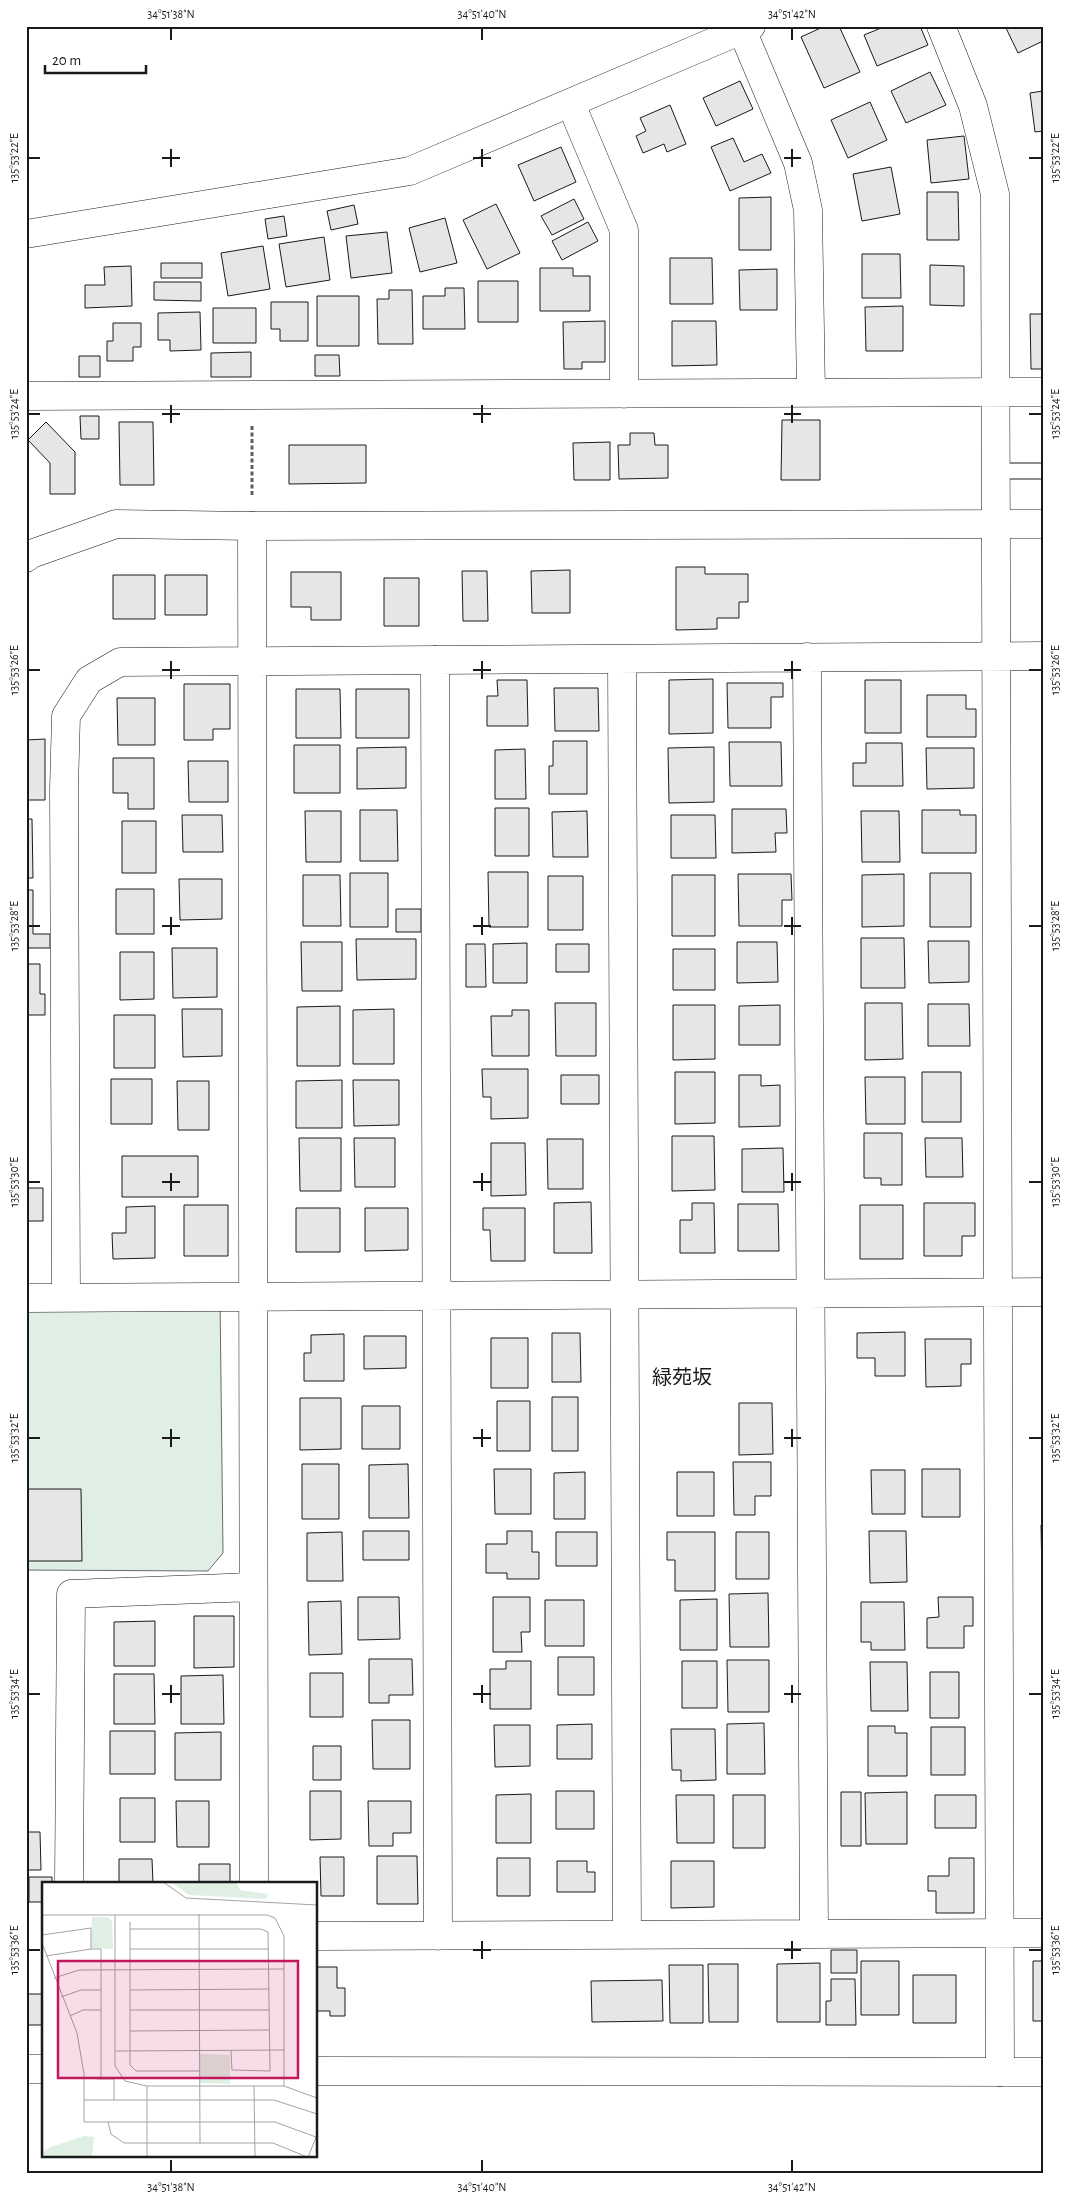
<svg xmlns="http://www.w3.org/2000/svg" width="1069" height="2200" viewBox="0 0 1069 2200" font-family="'Alegreya Sans','Noto Sans JP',sans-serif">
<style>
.green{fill:#e0efe3;stroke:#6a6a6a}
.building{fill:#e6e6e6;stroke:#1a1a1a}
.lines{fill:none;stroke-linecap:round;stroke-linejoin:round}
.service-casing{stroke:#1a1a1a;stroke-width:17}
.minor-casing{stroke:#1a1a1a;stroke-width:29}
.tertiary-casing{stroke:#1a1a1a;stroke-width:29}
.path{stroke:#5f5f5f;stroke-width:3;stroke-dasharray:4 2.5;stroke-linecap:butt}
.service{stroke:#fff;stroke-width:15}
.minor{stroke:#fff;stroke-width:28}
.tertiary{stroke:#fff;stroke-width:28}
.ticks{fill:none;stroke:#1a1a1a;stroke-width:2}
.labels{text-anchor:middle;stroke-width:4;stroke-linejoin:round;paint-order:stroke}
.quarter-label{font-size:20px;fill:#1a1a1a;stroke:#fff}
.inset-road{fill:none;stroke:#a3a3a3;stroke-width:1}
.view{fill:#c2185b;fill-opacity:0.15;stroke:#c2185b;stroke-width:2.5}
.inset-edge{fill:none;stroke:#1a1a1a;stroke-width:2.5}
.neatline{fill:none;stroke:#1a1a1a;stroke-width:2}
.ticks-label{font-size:12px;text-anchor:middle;fill:#1a1a1a}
</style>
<rect width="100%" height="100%" fill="#fff"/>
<path class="green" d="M220 1297 223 1553 208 1571 26 1570V1298Z"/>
<path class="building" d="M825 26H839L860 72 824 88 801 37Z
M886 26H920L928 45 877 66 864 35Z
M1005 26H1043V41L1018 53Z
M930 72 946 105 906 123 891 91Z
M740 81 753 109 716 126 703 98Z
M1043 91V131L1035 132 1030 93Z
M870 102 887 140 848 158 831 120Z
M670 105 686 144 667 152 664 144 643 153 636 136 646 131 640 118Z
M964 136 969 179 931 183 927 140Z
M733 138 744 162 762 154 771 173 730 191 711 147Z
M561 147 576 182 534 201 518 165Z
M891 167 900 214 862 221 853 174Z
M927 192H958L959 240H927Z
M771 197V250H739V198Z
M574 199 584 219 552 235 541 216Z
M496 204 520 253 487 269 463 220Z
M354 205 358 224 331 230 327 211Z
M284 216 287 236 268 239 265 219Z
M445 218 457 263 420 272 409 228Z
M588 222 598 241 562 260 552 241Z
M387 232 392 273 351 278 346 236Z
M324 237 330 280 286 287 279 244Z
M263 246 270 289 228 296 221 253Z
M862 254H900L901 298H862Z
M670 258H712L713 304H670Z
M161 263H202V278H161Z
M930 265 964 266V306L930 305Z
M131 266 132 306 85 308V285H105L104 267Z
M540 268H573V276H590V311H540Z
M777 269V310H740L739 270Z
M478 281H518V322H478Z
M154 282H201V301L154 300Z
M445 288H464L465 329H423V296H445Z
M389 290H412L413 344H378L377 299H389Z
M317 296H359V346H317Z
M271 302H308V341H280V329H271Z
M903 306V351H866L865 307Z
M213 308H256V343H213Z
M200 312 201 350 170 351V340H158V313Z
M1030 314H1043V369H1031Z
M605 321V362H582V369H564L563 322Z
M672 321H716L717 365 672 366Z
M113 323H141V347H133V361H107V341H113Z
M251 352V377H211V353Z
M315 355H339L340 376H315Z
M79 356H100V377H79Z
M80 416H99V439H81Z
M782 420H820V480H781Z
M46 422 75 452V494H50V463L28 440Z
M119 422H153L154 485H120Z
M630 433H654L655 445H668V478L619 479 618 445H630Z
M610 442V480H574L573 443Z
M289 445H366V483L289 484Z
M676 567H705V574H748V602H739V618H717V629L676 630Z
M570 570V613H532L531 571Z
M462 571H487L488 621H463Z
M291 572H341V620H311V607H291Z
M113 575H155V619H113Z
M165 575H207V615H165Z
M384 578H419V626H384Z
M713 679V733L669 734V680Z
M497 680H527L528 726H487V696H498Z
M865 680H901V733H865Z
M727 683H783V697H771V728H728Z
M184 684H230V729H213V740H184Z
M554 688H598L599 731H555Z
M296 689H340L341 738H296Z
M356 689H409V738H356Z
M927 695H966V709H976V737H927Z
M117 698H155V745H118Z
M45 739V800H26V740Z
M553 741H587V794H549V766H553Z
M729 742H781L782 786H730Z
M866 743H902L903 786H853V763H866Z
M294 745H340V793H294Z
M406 747V788L357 789V748Z
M714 747V802L669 803 668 748Z
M926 748H974V788L927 789Z
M525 749 526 799H495V750Z
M113 758H154V809H128V793H113Z
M188 761H228V802H189Z
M495 808H529V856H495Z
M732 809H786L787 833H775L776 852 732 853Z
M360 810H397L398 861H360Z
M922 810H960V815H976V853H922Z
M305 811H341V862H306Z
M587 811 588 857H553L552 812Z
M861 811H899L900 862H862Z
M182 815H222L223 852H183Z
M671 815H715L716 858H671Z
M26 819H32L33 878H26Z
M122 821H156V873H122Z
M488 872H528V927H489Z
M350 873H388V927H350Z
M930 873H971V927H930Z
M738 874H791L792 900H782V926H739Z
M904 874V926L862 927V875Z
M303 875H340L341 926H303Z
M672 875H715V936H672Z
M548 876H583V930H548Z
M179 879H222V919L180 920Z
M116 889H154V934H116Z
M26 890H33V934H50V948H27Z
M396 909H421V932H396Z
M861 938H904L905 988H861Z
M356 939H416V979L357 980Z
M928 941H969V982L929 983Z
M301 942H342V991H302Z
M737 942H777L778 982 737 983Z
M527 943V983H493V944Z
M466 944H485L486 987H466Z
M556 944H589V972H556Z
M172 948H217V997L173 998Z
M673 949H715V990H673Z
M120 952H154V999L120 1000Z
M26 964H40V994H45V1015H26Z
M555 1003H596V1056H556Z
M865 1003H902L903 1059 865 1060Z
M928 1004H969L970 1046H928Z
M673 1005H715V1059L673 1060Z
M780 1005V1045H739V1006Z
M340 1006V1066H297V1007Z
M182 1009H222V1056L183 1057Z
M394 1009V1064H353V1010Z
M512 1010H529V1056H492L491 1016H512Z
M114 1015H155V1068H114Z
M482 1069H528V1118L491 1119V1097H483Z
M675 1072H715V1123L675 1124Z
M922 1072H961V1122H922Z
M561 1075H599V1104H561Z
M739 1075H761V1086L780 1085V1126L739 1127Z
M865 1077H905V1124H866Z
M111 1079H152V1124H111Z
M342 1080V1128H296V1081Z
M353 1080H399V1125L354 1126Z
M177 1081H209V1130H178Z
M864 1133H902V1185H881V1178H864Z
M672 1136H714L715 1190 672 1191Z
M299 1138H341V1191H300Z
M354 1138H395V1187H355Z
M925 1138H962L963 1177H926Z
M547 1139H583V1189H548Z
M491 1143H525L526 1195 491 1196Z
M783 1148 784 1192H742V1149Z
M122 1156H198V1197H122Z
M26 1188H43V1221H26Z
M591 1202 592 1253H554V1203Z
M692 1203H714L715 1253H680V1220H692Z
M924 1203H975V1236H962V1256H924Z
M738 1204H778L779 1251H738Z
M184 1205H228V1256H184Z
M860 1205H903V1259H860Z
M155 1206V1258L113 1259 112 1233H126V1207Z
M296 1208H340V1252H296Z
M365 1208H408V1250L365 1251Z
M483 1208H525V1261H491L490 1230H483Z
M905 1332V1376H875V1358H857V1333Z
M552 1333H580L581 1382H552Z
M344 1334V1381H304V1353H311V1335Z
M364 1336H406V1368L364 1369Z
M491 1338H528V1388H491Z
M925 1339H971V1364H961V1386L926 1387Z
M552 1397H578V1451H552Z
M300 1398H341V1449L300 1450Z
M497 1401H530V1451H497Z
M739 1403H772L773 1454 739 1455Z
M362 1406H400V1449H362Z
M733 1462H771V1496H755V1515H734Z
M302 1464H339V1519H302Z
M408 1464 409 1518H369V1465Z
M494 1469H531V1514H495Z
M922 1469H960V1517H922Z
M871 1470H905V1514H872Z
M585 1472V1519H554V1473Z
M677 1472H714V1516H677Z
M26 1489H81L82 1561H26Z
M1041 1525H1043V1579H1042Z
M363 1531H409V1560H363Z
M507 1531H532V1552H539V1579H507V1573H486V1544H507Z
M869 1531H906L907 1582 870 1583Z
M342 1532 343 1581H307V1533Z
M556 1532H597V1566H556Z
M667 1532H715V1591H675V1560H667Z
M736 1532H769V1579H736Z
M768 1593 769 1647H730L729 1594Z
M358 1597H399L400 1639 358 1640Z
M493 1597H530V1632H521L522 1652H493Z
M938 1597H973V1626H964V1648H927V1618L939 1617Z
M717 1599V1650H680V1600Z
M545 1600H584V1646H545Z
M341 1601 342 1654 309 1655 308 1602Z
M861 1602H904L905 1650H871V1642H861Z
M194 1616H234V1667L194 1668Z
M155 1621V1666H114V1622Z
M558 1657H594V1695H558Z
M369 1659H412L413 1695H389V1703H369Z
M727 1660H769V1712H728Z
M506 1661H531V1709H490V1669H506Z
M682 1661H717V1708H682Z
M870 1662H907L908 1711H871Z
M930 1672H959V1718H930Z
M310 1673H343V1717H310Z
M114 1674H154L155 1724H114Z
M223 1675 224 1724H181V1676Z
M372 1720H410V1769H373Z
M764 1723 765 1774H727V1724Z
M592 1724V1759H557V1725Z
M494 1725H530V1766L495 1767Z
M868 1726H895V1733H907V1776H868Z
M931 1727H965V1775H931Z
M671 1729H715L716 1780 681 1781V1770H672Z
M110 1731H155V1774H110Z
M221 1732V1780H175V1733Z
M313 1746H341V1780H313Z
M310 1791H341V1839L310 1840Z
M556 1791H594V1829H556Z
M841 1792H861V1846H841Z
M907 1792V1844H866L865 1793Z
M531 1794V1843H496V1795Z
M676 1795H714V1843H677Z
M733 1795H765V1848H733Z
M935 1795H976V1828H935Z
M120 1798H155V1842H120Z
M176 1801H209V1847H177Z
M368 1801H411V1833H393V1846H369Z
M26 1832H40L41 1870H26Z
M377 1856H417L418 1904H377Z
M320 1857H344V1896H321Z
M497 1858H530V1896H497Z
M949 1858H974V1913H936V1891H928V1876H949Z
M119 1859H152L153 1884H119Z
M557 1861H587V1872H595V1892H557Z
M671 1861H714V1907L671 1908Z
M199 1864H230V1884H199Z
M29 1877H52V1884H44V1902H29Z
M831 1950H857V1973H831Z
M861 1961H899V2015H861Z
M1033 1961H1043V2021H1033Z
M820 1963V2022H777V1964Z
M708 1964H738V2022H709Z
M669 1965H703V2023H670Z
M316 1967H337V1988H345V2016H330V2011H316Z
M913 1975H956V2023H913Z
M831 1979H855L856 2025H826V2001H831Z
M662 1980 663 2021 592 2022 591 1981Z
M26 1994H44V2025H26Z"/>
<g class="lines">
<defs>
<path id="service" d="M995 471H1043"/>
<path id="minor" d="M941 26 973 106 995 194 1000 2072
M742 30 798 163 808 210 811 393
M571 104 624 230V394
M26 234 410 171 751 26
M26 396 1043 392
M252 526 254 1884
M807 657 814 1934
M622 659 627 1935
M435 660 438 1936
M66 1297 64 789 66 716 89 680 120 662 1043 656
M26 1298 1043 1292
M69 1884 71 1594 253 1587
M316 1936 1043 1933"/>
<path id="tertiary" d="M26 558 31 554 116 524 252 526 1043 524
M26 2069H44
M316 2071 1043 2072"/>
</defs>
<use href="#service" class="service-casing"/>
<use href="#minor" class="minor-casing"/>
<use href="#tertiary" class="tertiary-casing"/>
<path class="path" d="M252 495V426"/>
<use href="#service" class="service"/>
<use href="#minor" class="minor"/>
<use href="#tertiary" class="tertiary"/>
</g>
<path class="ticks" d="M171 28V40M482 28V40M792 28V40M171 149V167M482 149V167M792 149V167M28 158H40M162 158H180M473 158H491M784 158H801M1029 158H1042M171 405V423M482 405V423M792 405V423M28 414H40M162 414H180M473 414H491M784 414H801M1029 414H1042M171 661V679M482 661V679M792 661V679M28 670H40M162 670H180M473 670H491M784 670H801M1029 670H1042M171 917V935M482 917V935M792 917V935M28 926H40M162 926H180M473 926H491M784 926H801M1029 926H1042M171 1173V1191M482 1173V1191M792 1173V1191M28 1182H40M162 1182H180M473 1182H491M784 1182H801M1029 1182H1042M171 1429V1447M482 1429V1447M792 1429V1447M28 1438H40M162 1438H180M473 1438H491M784 1438H801M1029 1438H1042M171 1685V1703M482 1685V1703M792 1685V1703M28 1694H40M162 1694H180M473 1694H491M784 1694H801M1029 1694H1042M482 1941V1959M792 1941V1959M28 1950H40M473 1950H491M784 1950H801M1029 1950H1042M171 2160V2172M482 2160V2172M792 2160V2172"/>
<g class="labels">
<g class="quarter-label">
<text x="682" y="1384">緑苑坂</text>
</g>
</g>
<g transform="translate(42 1882)">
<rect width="275" height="275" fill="#fff"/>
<path d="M129 0H194L198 8 226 12 224 17 147 13ZM50 35H65L70 39 71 67 49 66ZM158 172 188 173V202L158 201ZM42 254 52 255 50 275H0V270L9 265Z" fill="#e0efe3"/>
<path class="inset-road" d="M121 0 144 16 275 23M157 32 158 261M0 33H225L233 36 242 54V204M73 33V184L83 199 105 204H242L275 216M88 40V183L94 189H158M88 47H219L226 50 228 189 190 188 189 169M0 53 49 46V67H59V197L42 196M0 61 35 151 42 192V240H233L274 255M88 67H227M4 74 49 67M12 96 37 88 242 87M88 108 227 107M19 115 39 108H59M88 128H227M28 134 41 128H59M88 149 227 148M74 169 242 168M0 172V215M59 197H72V218M212 204 213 275M42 218H232L275 232M66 240 69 252 82 261H231L265 275M105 275V204M266 275 275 253"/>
<path class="view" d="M16 79H256V196H16Z"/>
<rect width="275" height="275" class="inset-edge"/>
</g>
<rect width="1069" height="2200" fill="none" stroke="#ffffff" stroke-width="55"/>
<path d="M45 65v8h101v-8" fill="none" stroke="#1a1a1a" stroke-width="2.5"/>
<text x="52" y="65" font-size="15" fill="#1a1a1a" stroke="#ffffff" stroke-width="4" paint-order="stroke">20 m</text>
<rect x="28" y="28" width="1014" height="2144" class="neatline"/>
<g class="ticks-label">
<text x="171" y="18">34°51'38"N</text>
<text x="482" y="18">34°51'40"N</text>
<text x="792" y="18">34°51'42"N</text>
<text transform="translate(1055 158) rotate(-90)" y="4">135°53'22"E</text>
<text transform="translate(14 158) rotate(-90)" y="4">135°53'22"E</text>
<text transform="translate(1055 414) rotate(-90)" y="4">135°53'24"E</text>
<text transform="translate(14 414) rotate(-90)" y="4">135°53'24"E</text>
<text transform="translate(1055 670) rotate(-90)" y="4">135°53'26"E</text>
<text transform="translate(14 670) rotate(-90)" y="4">135°53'26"E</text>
<text transform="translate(14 926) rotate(-90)" y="4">135°53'28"E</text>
<text transform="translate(1055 926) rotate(-90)" y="4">135°53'28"E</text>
<text transform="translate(1055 1182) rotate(-90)" y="4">135°53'30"E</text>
<text transform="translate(14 1182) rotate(-90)" y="4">135°53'30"E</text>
<text transform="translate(14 1438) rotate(-90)" y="4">135°53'32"E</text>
<text transform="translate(1055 1438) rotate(-90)" y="4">135°53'32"E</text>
<text transform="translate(1055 1694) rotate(-90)" y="4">135°53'34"E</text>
<text transform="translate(14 1694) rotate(-90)" y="4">135°53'34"E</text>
<text transform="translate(1055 1950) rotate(-90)" y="4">135°53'36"E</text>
<text transform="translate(14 1950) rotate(-90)" y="4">135°53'36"E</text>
<text x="171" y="2191">34°51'38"N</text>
<text x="482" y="2191">34°51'40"N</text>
<text x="792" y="2191">34°51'42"N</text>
</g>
</svg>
